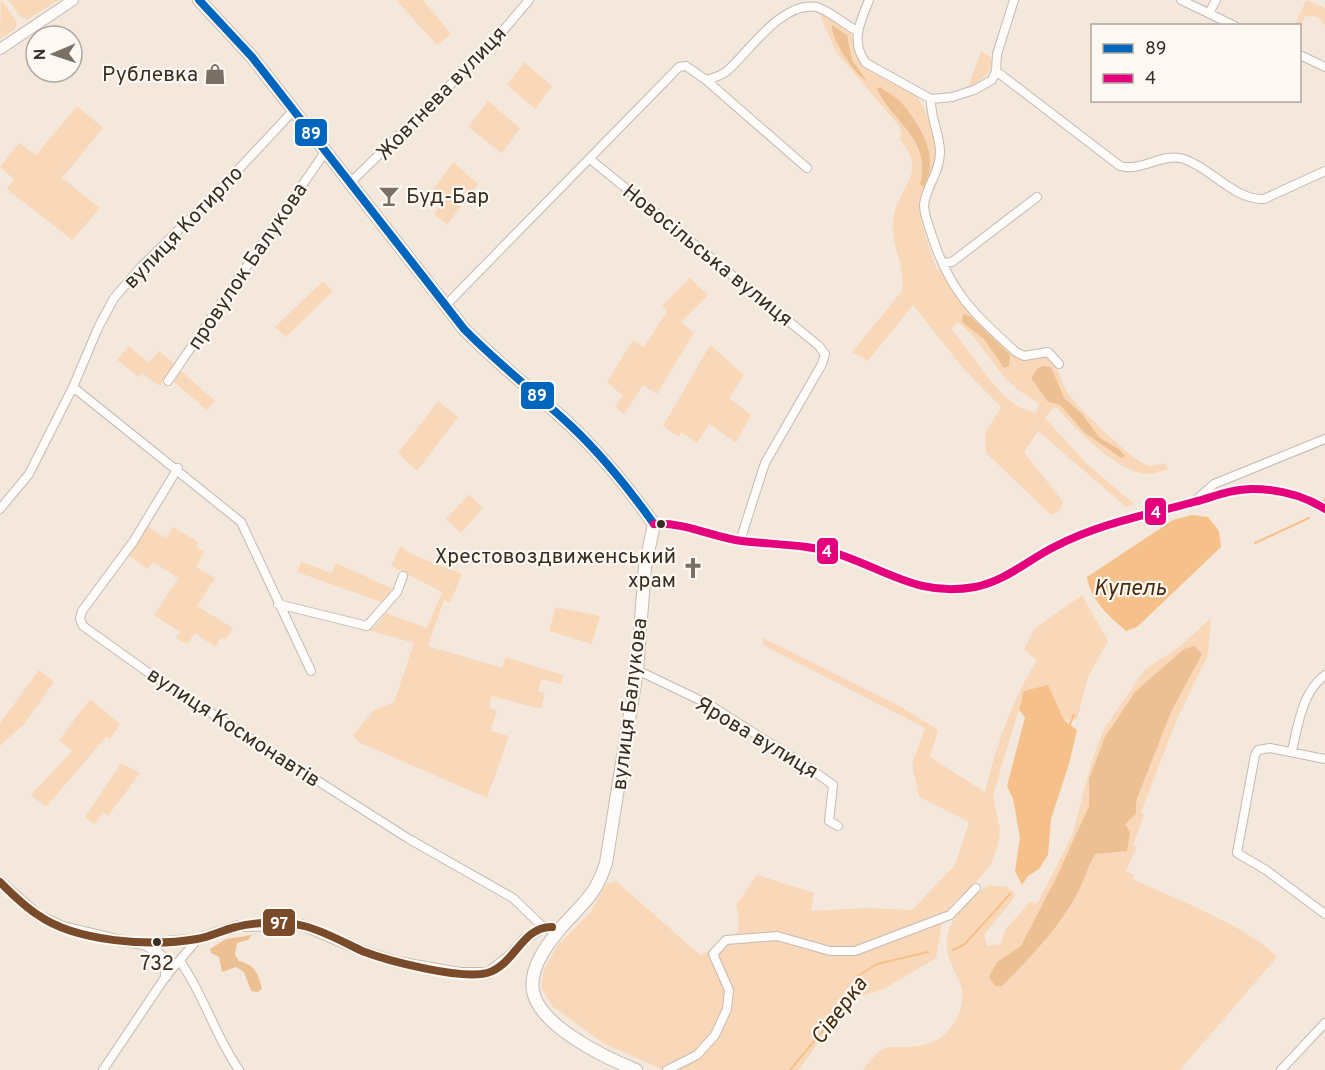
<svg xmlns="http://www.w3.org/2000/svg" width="1325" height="1070" viewBox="0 0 1325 1070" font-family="Overpass,sans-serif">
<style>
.green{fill:#f8d8b8;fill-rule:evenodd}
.forest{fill:#edc093}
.water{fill:#f6c08a}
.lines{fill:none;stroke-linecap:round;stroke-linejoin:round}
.stream{stroke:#f6c08a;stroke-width:2}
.minor-casing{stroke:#c5bab0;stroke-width:10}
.tertiary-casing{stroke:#c5bab0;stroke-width:12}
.secondary-casing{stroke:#c5bab0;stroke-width:14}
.minor{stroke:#fdfcfa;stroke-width:8}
.tertiary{stroke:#fdfcfa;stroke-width:10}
.secondary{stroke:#fdfcfa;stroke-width:12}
.bus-1-casing{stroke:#fef8f3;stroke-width:12}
.bus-2-casing{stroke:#fef8f3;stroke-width:12}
.bus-3-casing{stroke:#fef8f3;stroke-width:12}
.bus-1{stroke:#0065bd;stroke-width:8}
.bus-2{stroke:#e5007d;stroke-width:8}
.bus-3{stroke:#7a4b2a;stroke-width:8}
.bus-dot{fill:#392e24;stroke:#fef8f3;stroke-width:2}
.labels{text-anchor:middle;stroke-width:4.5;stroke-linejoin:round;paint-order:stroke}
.bus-label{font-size:20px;fill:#392e24;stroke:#fef8f3}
.poi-label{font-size:21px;fill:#392e24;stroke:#fef8f3;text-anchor:end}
.street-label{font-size:21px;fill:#392e24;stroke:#fef8f3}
.water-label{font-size:22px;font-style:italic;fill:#492d0e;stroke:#fef8f3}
.line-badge{stroke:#fef8f3;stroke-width:2}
.badge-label{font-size:16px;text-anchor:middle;font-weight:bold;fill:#fff}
</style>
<rect width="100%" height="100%" fill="#f4e8dc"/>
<path class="green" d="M1 0 17 22 15 29 0 39Z
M8 0H59L28 19 22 18Z
M396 0H423L451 34 437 45Z
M1306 0 1325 8V25L1318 17 1305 16 1300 28 1295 25Z
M821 13 851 31 857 56 867 70 916 96C930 113 940 150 933 171 929 182 920 196 920 207 920 222 931 254 937 269L942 270 967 310 1015 354 1047 355C1058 367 1060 378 1067 392 1075 405 1133 461 1147 465 1152 467 1159 464 1165 463L1168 469C1162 471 1156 473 1150 474 1120 476 1074 427 1055 406L1045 418 1086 463 1134 504 1126 507 1038 431 1024 452 1063 502 1060 511 1051 515 986 453 985 433 1001 407 962 367 913 305 868 361 852 352 902 291C906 268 891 246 893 223 895 188 931 173 899 139L902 134 899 126 836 52 821 17ZM958 322C979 339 990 361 1008 381 1017 390 1028 397 1039 403L1036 413C1029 410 1020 408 1013 403 992 388 970 350 951 329Z
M981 51 991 57C994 72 980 82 968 87Z
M524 62 552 86 535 109 507 85Z
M488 101 520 128 502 153 468 127Z
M77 106 103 128 62 178 100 208 72 240 7 189 14 179 0 167 19 143 36 155Z
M453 162 478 184 447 225 434 214 441 203 430 194Z
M690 278 708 295 681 322 694 333 657 394 643 385 624 414 615 407 623 396 607 382 633 340 644 347 667 311 662 306Z
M323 281 333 291 286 337 275 327Z
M710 345 744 375 729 398 751 415 736 443 709 424 697 443 681 432 679 437 663 426Z
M129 346 149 363 159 351 175 364 160 386 142 373 139 377 117 360Z
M181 371 215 401 207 410 174 382Z
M438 401 458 417 417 471 398 453Z
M469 494 483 508 461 533 446 519Z
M146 525 166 538 173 527 198 542 196 547 204 552 196 567 215 578 197 606 233 628 225 640 221 638 215 647 195 633 187 644 176 638 180 632 154 615 178 578 153 562 148 569 128 555Z
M400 546 413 555 462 574 450 603 444 600 428 646 502 668 506 657 563 675 561 684 542 679 538 691 545 693 541 709 492 696 489 708 497 710 491 731 509 736 487 798 358 742 353 735 374 710 394 702 414 643 368 630 375 627 386 613 427 628 442 592 391 566Z
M301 562 332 573 336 563 393 589 381 602 297 572Z
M1082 595 1108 641 1088 677 1077 719 1064 720 1048 686 1024 692 993 795 1000 829 998 844 991 864 979 879 952 904 943 917 936 958 882 990 853 998 845 1004 799 1070H664L603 1043 552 1006 541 987 544 969 558 945 590 913 606 884 616 881 700 955C728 943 746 941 736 905L757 875 814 893 811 911 867 908 912 910 955 865 969 822 919 797 912 764 925 728 763 645V638L903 708 938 730 930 757 985 792C996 745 1012 701 1037 660L1024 650 1034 629Z
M556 607 600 616 592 644 549 631Z
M1211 618 1208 655 1177 719 1141 812 1144 815 1133 845 1137 846 1126 871 1134 875 1132 879C1171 897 1250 927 1277 957L1180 1070H863C870 1062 876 1051 886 1048 891 1046 899 1047 905 1047 930 1047 949 1038 959 1013 968 989 958 982 950 961 938 928 963 901 989 885L1007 887 1015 893 1014 898 984 935 987 946 1001 944 1005 930 1030 902 1037 904 1072 836 1093 757 1104 729 1145 669 1178 648Z
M39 670 54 682 25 723 0 746V723Z
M90 699 120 724 110 739 106 737 46 807 31 795 72 751 59 740Z
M121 763 140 773 108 816 103 812 94 824 85 817Z"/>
<path class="forest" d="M832 25 847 35 852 60 867 81C855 76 830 37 832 25Z
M880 87C886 92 895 96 900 101 919 123 942 158 923 187L920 184C932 139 892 122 877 89Z
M963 314 970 316 1010 355 1009 366 1004 368 984 339 962 322Z
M1044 366 1051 367 1064 398 1082 414 1100 438 1119 449 1125 456 1121 458 1085 433 1060 405 1048 402 1031 378 1038 368Z
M1194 646 1202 654 1171 712 1136 801V814L1125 824 1130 832 1127 851 1095 854C1087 868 1083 884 1076 896 1056 931 1030 958 1002 986H995L989 977 997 962 1021 946 1058 874 1089 806V779L1105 737 1135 692 1184 649Z
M252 935 248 940 237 943 235 955 239 961C255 965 258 973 262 989L258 992 251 991 244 972 236 967 222 972 219 957 211 953 210 949 226 939Z"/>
<path class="water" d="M1192 515 1208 517 1219 531 1221 547 1137 627 1126 631C1110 617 1090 600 1087 577L1173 520Z
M1048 685 1064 720 1077 730 1069 764 1051 819 1048 855 1039 869 1028 876 1022 885 1015 871 1020 837 1013 799 1007 786 1025 717 1019 710 1024 691Z"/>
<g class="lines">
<path class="stream" d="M1324 501 1325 499
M1255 543 1309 518
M1069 726 1074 715
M953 950 965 944 1010 894
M790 1070 826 1027 858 976 877 964 928 952"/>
<defs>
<path id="minor" d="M869 0C860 22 850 42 866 63L931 99 952 97 974 90 992 80 996 71 997 54 1014 0
M1181 0 1235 26
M1209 13 1216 0
M1300 55 1325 67
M996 71 1120 166C1143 172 1162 152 1184 159 1211 168 1234 200 1264 199L1325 171
M706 80C713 78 721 76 727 71 748 53 782 0 817 7 831 12 844 24 857 31
M931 99C930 118 940 134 940 152 940 172 926 187 924 205 924 215 929 226 932 236 950 292 974 314 1016 352L1024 356 1048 352 1059 364
M590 159 819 346 825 354 822 364 765 463 740 541
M350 183 490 46 529 0
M943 263 952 262 1037 197
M445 306 679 67 686 66 706 80 807 168
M168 381 325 152
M73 387 241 522 311 671
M178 468 133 542 82 611 80 619 83 626 153 676 409 839 513 898 543 927
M1196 500 1214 484 1325 439
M0 509 29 474 73 387 98 328 114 298 141 267 224 185 293 111
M654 524C685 522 712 537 742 541 776 545 809 544 841 555 890 572 921 597 975 587 1006 581 1029 559 1056 546 1101 523 1146 515 1194 502 1213 497 1232 489 1252 489 1278 489 1303 495 1325 509
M278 604 367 626 397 592 403 576
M637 670 708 704 811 769 833 785 829 821 838 826
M1292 751C1298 725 1302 692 1325 675
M1325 759 1270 748 1258 750 1255 755 1237 853 1266 870 1325 914
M180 961C205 997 215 1036 239 1070
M103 1070 166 976 198 939
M667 1070 697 1055 715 1035 727 1009 729 990 713 954 726 940 777 936 830 951H855L950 915 976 888
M1281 1070 1325 1023"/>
<path id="tertiary" d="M0 49 73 0
M0 882 39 916 63 927 118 940 144 944 198 939 238 926 302 925 365 952 397 962 460 973H488L511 955 525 939 543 927 559 930
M144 944C160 952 166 958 166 976"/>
<path id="secondary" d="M199 0 252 57 464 329C497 363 535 392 570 425 601 454 629 489 654 524L645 567 637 670 606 863C595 898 581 904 559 930 546 946 529 969 533 991 539 1026 606 1058 636 1070"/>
</defs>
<use href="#minor" class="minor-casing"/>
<use href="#tertiary" class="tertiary-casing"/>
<use href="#secondary" class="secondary-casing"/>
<use href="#minor" class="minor"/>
<use href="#tertiary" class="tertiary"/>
<use href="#secondary" class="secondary"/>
<defs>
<path id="bus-1" d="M199 0 252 57 464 329C497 363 535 392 570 425 601 454 629 489 654 524"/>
<path id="bus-2" d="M654 524C685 522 712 537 742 541 776 545 809 544 841 555 890 572 921 597 975 587 1006 581 1029 559 1056 546 1101 523 1146 515 1194 502 1213 497 1232 489 1252 489 1278 489 1303 495 1325 509"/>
<path id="bus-3" d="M0 882C11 893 24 906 38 915 76 942 151 947 197 939 210 937 223 930 236 927 255 922 285 921 304 926 324 931 343 942 362 951 388 961 461 980 487 973 514 966 522 926 552 927"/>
</defs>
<use href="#bus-1" class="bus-1-casing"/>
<use href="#bus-2" class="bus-2-casing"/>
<use href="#bus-3" class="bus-3-casing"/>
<use href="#bus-1" class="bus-1"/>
<use href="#bus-2" class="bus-2"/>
<use href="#bus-3" class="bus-3"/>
</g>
<defs>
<symbol id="shop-bare" viewBox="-9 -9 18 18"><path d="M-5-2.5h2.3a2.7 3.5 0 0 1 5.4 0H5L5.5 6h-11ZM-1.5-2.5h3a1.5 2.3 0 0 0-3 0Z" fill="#7a6f64" stroke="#fef8f3" stroke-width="2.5" paint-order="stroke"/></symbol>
<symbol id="bar-bare" viewBox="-9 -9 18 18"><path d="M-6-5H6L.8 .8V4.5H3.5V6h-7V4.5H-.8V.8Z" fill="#7a6f64" stroke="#fef8f3" stroke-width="2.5" paint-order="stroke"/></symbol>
<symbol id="church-bare" viewBox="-9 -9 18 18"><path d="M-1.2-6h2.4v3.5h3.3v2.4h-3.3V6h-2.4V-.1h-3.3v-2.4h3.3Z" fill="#7a6f64" stroke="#fef8f3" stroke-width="2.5" paint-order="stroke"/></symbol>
</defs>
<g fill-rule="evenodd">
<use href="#shop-bare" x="200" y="59" width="30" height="30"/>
<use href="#bar-bare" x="374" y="181" width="30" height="30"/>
<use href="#church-bare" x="678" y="553" width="30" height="30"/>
</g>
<g class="bus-dot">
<circle cx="661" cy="524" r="5"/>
<circle cx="157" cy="942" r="5"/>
</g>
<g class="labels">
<g class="bus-label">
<text x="157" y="970">732</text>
</g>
<g class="poi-label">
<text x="198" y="81">Рублевка</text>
<text x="406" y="203" text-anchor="start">Буд-Бар</text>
<text x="676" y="563">Хрестовоздвиженський<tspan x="676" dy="24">храм</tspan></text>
</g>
<g class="street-label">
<text transform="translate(441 93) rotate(-46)" y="7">Жовтнева вулиця</text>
<text transform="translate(183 227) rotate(-46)" y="7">вулиця Котирло</text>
<text transform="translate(708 255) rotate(39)" y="7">Новосільська вулиця</text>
<text transform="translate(247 266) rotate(-56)" y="7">провулок Балукова</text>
<text transform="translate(629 704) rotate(-83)" y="7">вулиця Балукова</text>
<text transform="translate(234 727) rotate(33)" y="7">вулиця Космонавтів</text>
<text transform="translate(757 737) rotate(31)" y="7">Ярова вулиця</text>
</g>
<g class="water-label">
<text x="1130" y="595">Купель</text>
<text transform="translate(838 1010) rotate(-53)" y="8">Сіверка</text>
</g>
</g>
<g class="line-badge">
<rect x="294" y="118" width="34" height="29" rx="6" fill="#0065bd"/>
<rect x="520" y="381" width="35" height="29" rx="6" fill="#0065bd"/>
<rect x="1144" y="497" width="23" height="29" rx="6" fill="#e5007d"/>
<rect x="816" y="537" width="23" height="28" rx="6" fill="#e5007d"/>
<rect x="262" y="908" width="34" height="29" rx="6" fill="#7a4b2a"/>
</g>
<g class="badge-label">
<text x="311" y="139">89</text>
<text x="537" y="401">89</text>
<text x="1156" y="518">4</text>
<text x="827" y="557">4</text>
<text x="279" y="929">97</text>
</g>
<rect x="1091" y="24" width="210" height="78" fill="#fef8f3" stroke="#afa7a0" stroke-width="1.5"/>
<rect x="1103" y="44" width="30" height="9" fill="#0065bd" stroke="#afa7a0" stroke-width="1.5"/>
<text x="1145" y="54" font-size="18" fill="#392e24">89</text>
<rect x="1103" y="74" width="30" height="9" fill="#e5007d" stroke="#afa7a0" stroke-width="1.5"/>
<text x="1145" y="84" font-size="18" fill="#392e24">4</text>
<g transform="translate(54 54) rotate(268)"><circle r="28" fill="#fef8f3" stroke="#afa7a0" stroke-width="1.5"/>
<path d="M0-4.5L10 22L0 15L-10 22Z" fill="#7a6f64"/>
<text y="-9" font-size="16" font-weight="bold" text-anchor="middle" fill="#392e24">N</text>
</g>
</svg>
